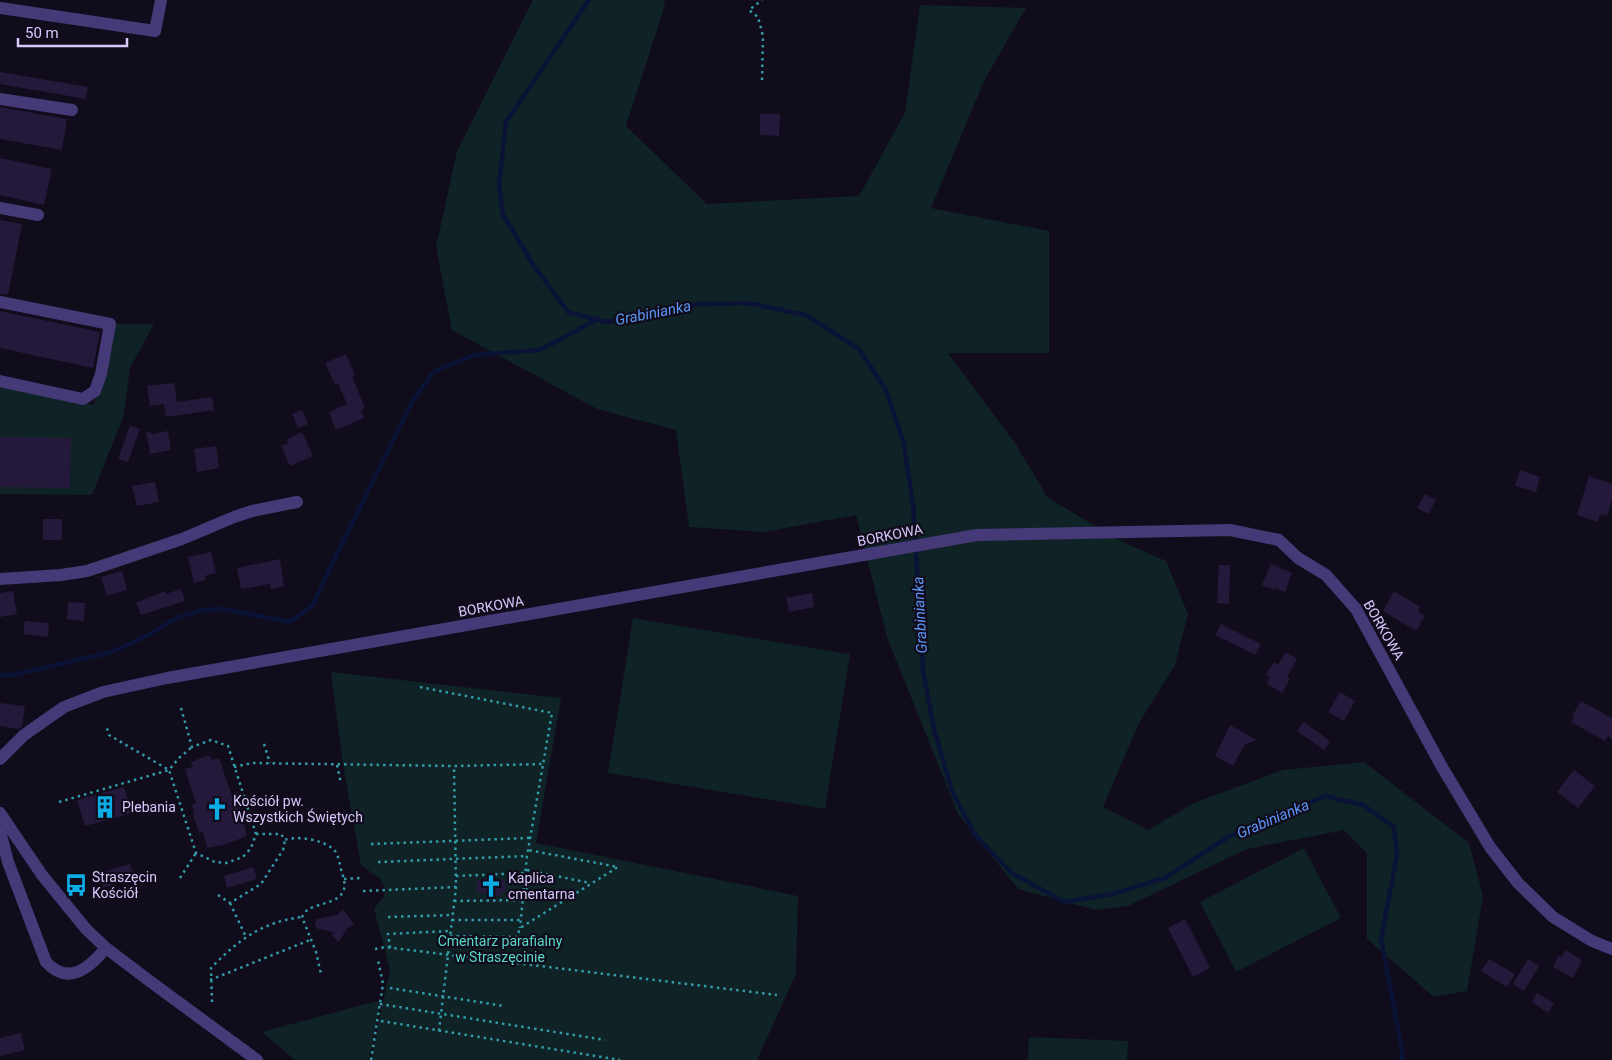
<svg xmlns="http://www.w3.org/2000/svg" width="1612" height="1060" viewBox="0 0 1612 1060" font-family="Roboto,sans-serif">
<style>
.green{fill:#0f2225}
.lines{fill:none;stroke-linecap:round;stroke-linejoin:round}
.stream{stroke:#0a1336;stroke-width:4.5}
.building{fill:#25193b}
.path{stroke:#329ba7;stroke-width:2.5;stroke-dasharray:2.5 4;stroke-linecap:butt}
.minor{stroke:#453978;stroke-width:12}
.labels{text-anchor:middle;stroke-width:4.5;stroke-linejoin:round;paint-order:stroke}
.street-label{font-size:14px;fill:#d7c8fc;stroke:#110c1b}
.poi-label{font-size:14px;fill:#d7c8fc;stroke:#110c1b;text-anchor:start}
.park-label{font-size:14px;fill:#59d8cc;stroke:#110c1b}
.water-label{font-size:15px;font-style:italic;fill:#5b96f7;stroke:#110c1b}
</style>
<rect width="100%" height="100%" fill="#110c1b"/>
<path class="green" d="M533 0H664L665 5 626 126 707 204 859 196 905 113 920 5 1026 8 984 81 931 208 1049 231V353H948L1017 446 1048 498 1123 542 1166 561 1188 614 1175 665 1139 723 1103 807 1148 830 1194 803 1283 770 1364 762 1469 843 1483 896 1467 991 1434 997 1367 939V853L1344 830 1247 849 1128 906 1096 910 1018 889 958 814 888 640 856 515 764 532 689 527 676 430 597 409 452 330 436 247 457 151Z
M110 324H154L130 368 124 415 92 495 0 494V384L94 405Z
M633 618 850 654 825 809 608 773Z
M331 672 561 698 536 843 798 896 796 974 757 1060H371L390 969 374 909 384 896 386 889 380 879 361 865 343 765Z
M1304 848 1341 918 1236 972 1200 902Z
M381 1000 369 1060H295L262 1032Z
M1029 1037 1128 1041 1127 1060H1028Z"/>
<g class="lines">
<path class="stream" d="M589 0 506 122 499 184 503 214 532 263 568 312 607 322 701 304 748 303 806 315 859 349 885 388 903 440 913 503 923 669 934 729 952 791 975 835 1012 873 1064 902 1109 895 1165 878 1228 837 1281 814 1325 796 1363 805 1394 827 1397 855 1381 938 1402 1050V1060
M0 675H13L112 652 146 636 179 617 203 610 223 609 290 622 313 605 331 566 412 402 433 372 474 355 540 350 598 319"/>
</g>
<path class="building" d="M0 72 88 87 86 99 0 84Z
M0 107 67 119 62 150 0 139Z
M760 114H780L779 136 760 135Z
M0 158 52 169 44 205 0 195Z
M0 220 22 224 8 295 0 294Z
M0 311 100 332 93 368 0 348Z
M346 354 355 375 352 376 365 408 361 410 364 418 336 430 329 412 347 404 338 383 335 384 325 363Z
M174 383 177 402 212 397 214 410 166 417 164 404 150 406 147 386Z
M302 410 308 424 298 428 292 414Z
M130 425 140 429 128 462 118 459Z
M146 431 153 434 168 431 171 450 150 454Z
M302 432 313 456 290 466 281 446 288 443 287 439Z
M0 437 71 438 70 488 0 487Z
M216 446 219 468 197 472 194 449Z
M1520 470 1540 477 1536 492 1515 486Z
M1589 476 1612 484V500L1607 516 1600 514 1598 522 1577 515Z
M155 482 159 502 137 506 132 486Z
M1425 494 1436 500 1428 514 1417 508Z
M43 519H62V540H43Z
M211 552 216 573 204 576 206 580 194 583 188 557Z
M280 559 284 586 271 589 270 584 241 589 237 568Z
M1271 564 1292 573 1285 592 1275 588 1274 590 1262 585Z
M1219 565H1230L1229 604 1217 603Z
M122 571 127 590 107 596 101 577Z
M181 589 185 601 141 615 136 603 165 591 166 594Z
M13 591 17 614 0 617V593Z
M1394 591 1420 607 1418 611 1425 616 1416 631 1383 611Z
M812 593 814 607 789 612 786 598Z
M68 602 85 603 84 621 67 619Z
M25 621 49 623 48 637 23 634Z
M1221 624 1261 644 1255 655 1215 635Z
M1286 652 1297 659 1287 677 1290 679 1282 693 1267 684 1270 677 1266 675 1274 662 1278 665Z
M1340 692 1355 701 1344 721 1328 712Z
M1581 701 1612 718V739L1608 736 1605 741 1571 722 1574 717 1572 716Z
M0 703 25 706 22 726 19 729 0 726Z
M1304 722 1330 741 1324 750 1297 731Z
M1230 725 1257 740 1245 744 1233 766 1215 756Z
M207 756H210L212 760 219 758 232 796 235 795 245 819 243 820 247 836 224 845 207 848 203 832 199 833 193 814 194 813 192 804 196 803 185 769 193 767 191 762 197 760V759Z
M1574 770 1595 786 1578 808 1557 792Z
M124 787 132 813 85 826 77 800Z
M130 864 134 879 103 888 99 873Z
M253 867 257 879 227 888 224 876Z
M505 879V893H500V896H488V893H477V880Z
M343 909 354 924 347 928 339 942 332 936 333 932 318 929 315 925 316 919 337 915Z
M1185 919 1210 968 1193 977 1168 928Z
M1565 950 1582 960 1573 978 1553 967 1559 955 1562 957Z
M1489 959 1515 974 1507 987 1481 971Z
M1528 959 1539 966 1524 991 1513 984Z
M1537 993 1554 1003 1548 1013 1532 1002Z
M21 1033 25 1050 0 1056V1038Z"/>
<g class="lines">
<path class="path" d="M762 80 763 36 758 17 749 10 762 0
M420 687 552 713 527 856 520 928
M181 708 192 747 211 740 228 746 256 834 251 848 243 857 226 863 215 862 196 853 169 770 179 758 192 747
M264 744 270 763
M337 765 341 783
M234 767 252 763 454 766 544 764
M59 802 169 770 109 735 107 728
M256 834H281L285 840C297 835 326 840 335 851 339 856 340 867 342 873 344 879 346 886 343 892 337 903 320 903 309 909 306 910 304 914 302 917L316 952 321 974
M371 844 530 838
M378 862 527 856
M527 870 590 883
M456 876 526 873
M180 878 196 853
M344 879 360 878
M525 889 566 898
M363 891 456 887
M218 895 230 903 261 884 283 850 285 840
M454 901 524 900
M230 903 246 937
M388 917 452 915
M452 920H521
M450 936 517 937 520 928 618 867 528 850
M390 948 388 934 450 931
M375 949 385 947 777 995
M210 980 310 940
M390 988 504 1006
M212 1002 211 968C238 940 262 922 302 917
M380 1004 605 1040
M381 1021 620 1060
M439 1031 456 887 454 766
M371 1060 383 984 378 960"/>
<path class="minor" d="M0 8 155 31 161 0
M0 99 72 110
M0 208 38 215
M0 302 110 324 101 374 95 391 83 399 0 381
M0 579 61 575 87 571 182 539 234 517 252 511 297 502
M0 759 24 735 64 707 103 692 167 678 977 535 1230 530 1279 540 1298 558 1326 575 1356 609 1442 767 1490 847 1518 883 1553 917 1592 941 1612 949
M0 813 42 875 86 929 106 948 151 982 257 1060
M0 831 8 862 46 962C69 987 90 967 106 948"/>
</g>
<defs>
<symbol id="building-bare" viewBox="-9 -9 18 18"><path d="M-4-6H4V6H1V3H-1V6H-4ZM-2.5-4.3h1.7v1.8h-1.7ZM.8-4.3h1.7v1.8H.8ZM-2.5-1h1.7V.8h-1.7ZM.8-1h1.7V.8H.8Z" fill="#0bade6" stroke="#110c1b" stroke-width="2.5" paint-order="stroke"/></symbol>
<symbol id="church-bare" viewBox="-9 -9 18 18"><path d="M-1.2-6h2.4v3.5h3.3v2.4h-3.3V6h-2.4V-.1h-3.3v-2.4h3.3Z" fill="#0bade6" stroke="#110c1b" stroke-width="2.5" paint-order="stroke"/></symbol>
<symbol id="bus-bare" viewBox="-9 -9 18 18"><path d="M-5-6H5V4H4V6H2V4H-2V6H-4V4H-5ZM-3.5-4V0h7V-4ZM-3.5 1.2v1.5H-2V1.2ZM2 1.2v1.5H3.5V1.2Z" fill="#0bade6" stroke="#110c1b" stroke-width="2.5" paint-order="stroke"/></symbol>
</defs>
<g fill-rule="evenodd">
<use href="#building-bare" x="89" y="791" width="32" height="32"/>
<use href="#church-bare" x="201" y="793" width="32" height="32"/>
<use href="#bus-bare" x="60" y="869" width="32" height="32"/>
<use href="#church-bare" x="475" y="870" width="32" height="32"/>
</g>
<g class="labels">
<g class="street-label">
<text transform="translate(890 535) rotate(-11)" y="5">BORKOWA</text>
<text transform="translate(491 606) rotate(-10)" y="5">BORKOWA</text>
<text transform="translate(1384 630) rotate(60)" y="5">BORKOWA</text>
</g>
<g class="poi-label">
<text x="233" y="806">Kościół pw.<tspan x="233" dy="16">Wszystkich Świętych</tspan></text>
<text x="122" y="812">Plebania</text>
<text x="92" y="882">Straszęcin<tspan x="92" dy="16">Kościół</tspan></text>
<text x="508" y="883">Kaplica<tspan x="508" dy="16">cmentarna</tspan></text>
</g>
<g class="park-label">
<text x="500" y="946">Cmentarz parafialny<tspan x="500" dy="16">w Straszęcinie</tspan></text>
</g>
<g class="water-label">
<text transform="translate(653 313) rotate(-11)" y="5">Grabinianka</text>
<text transform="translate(920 615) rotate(-93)" y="5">Grabinianka</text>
<text transform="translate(1273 819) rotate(-23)" y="5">Grabinianka</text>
</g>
</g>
<path d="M18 38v8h109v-8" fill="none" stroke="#d7c8fc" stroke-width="2.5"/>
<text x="25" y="38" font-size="15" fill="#d7c8fc" stroke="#110c1b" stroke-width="4" paint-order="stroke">50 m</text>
</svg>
